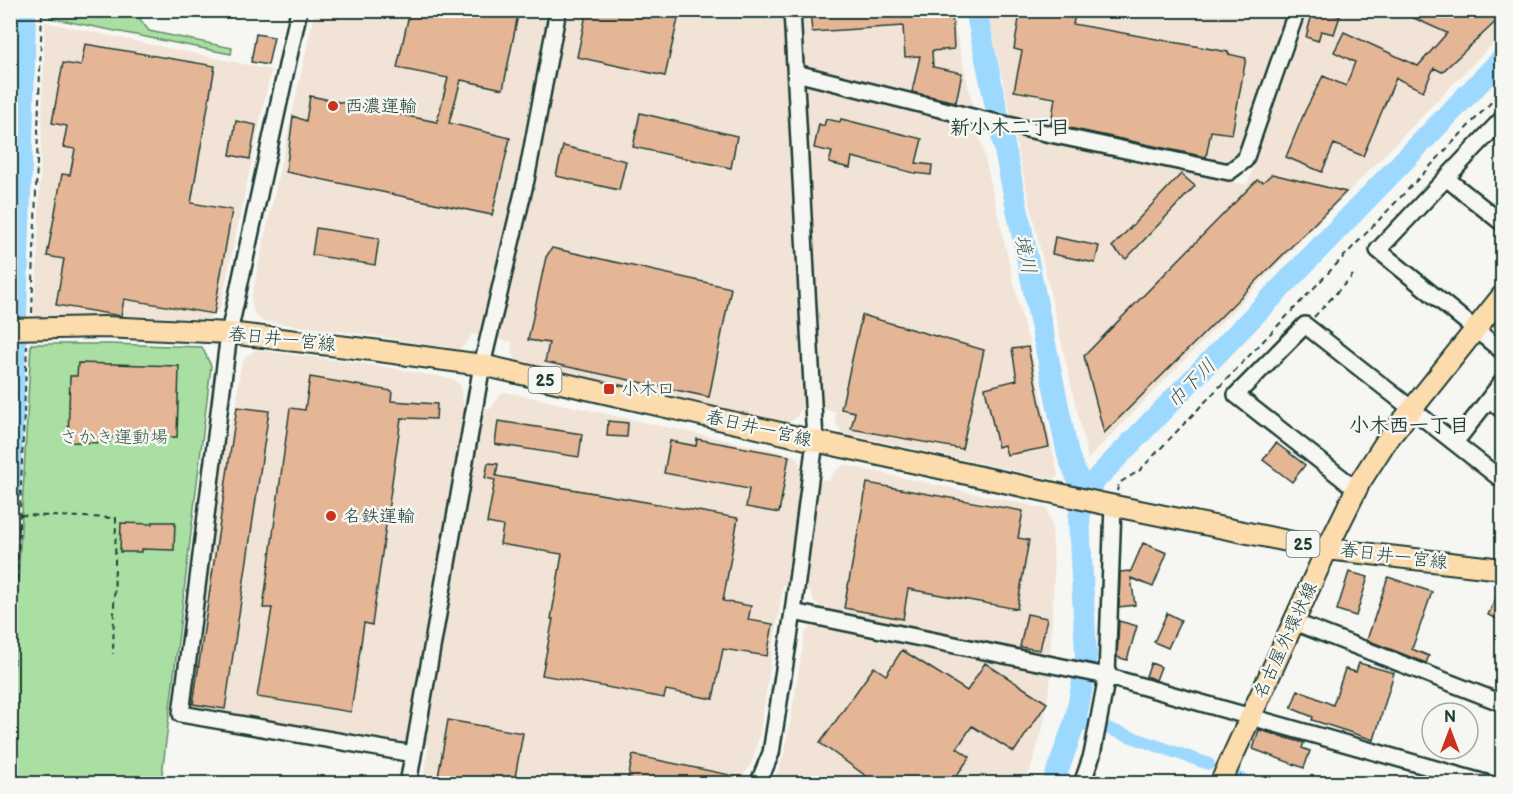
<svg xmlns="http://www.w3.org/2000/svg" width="1513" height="794" viewBox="0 0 1513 794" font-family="'Balsamiq Sans','Klee One',sans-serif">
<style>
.built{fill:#f1e3d6}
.green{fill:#a9dfa2;stroke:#648e6b;stroke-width:1.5}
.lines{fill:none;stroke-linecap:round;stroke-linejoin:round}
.canal{stroke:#9dd8fe;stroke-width:12}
.river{stroke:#9dd8fe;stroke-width:22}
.building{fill:#e5b696;stroke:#1f3d34;stroke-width:1.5}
.minor-casing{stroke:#1f3d34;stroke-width:20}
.major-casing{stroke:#1f3d34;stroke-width:24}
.path{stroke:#1f3d34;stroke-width:2;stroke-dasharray:6 4.5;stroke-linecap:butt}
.minor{stroke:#f6f6f2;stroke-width:15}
.major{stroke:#fcdcac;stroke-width:20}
.poi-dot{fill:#c8321e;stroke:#f6f6f2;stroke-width:2}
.labels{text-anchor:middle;stroke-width:5;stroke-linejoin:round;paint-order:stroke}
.shield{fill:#f6f6f2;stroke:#60746d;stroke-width:1.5}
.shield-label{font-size:16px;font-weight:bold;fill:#1f3d34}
.poi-label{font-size:18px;fill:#1f3d34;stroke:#f6f6f2;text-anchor:start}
.street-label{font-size:18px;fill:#1f3d34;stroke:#f6f6f2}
.park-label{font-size:18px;fill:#3b5d4a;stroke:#f6f6f2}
.neighbourhood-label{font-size:20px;font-weight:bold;fill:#1f3d34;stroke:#f6f6f2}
.water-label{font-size:20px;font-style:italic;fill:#385c5c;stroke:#f6f6f2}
</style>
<rect width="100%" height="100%" fill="#f6f6f2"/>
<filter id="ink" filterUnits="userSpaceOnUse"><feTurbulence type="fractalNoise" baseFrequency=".0167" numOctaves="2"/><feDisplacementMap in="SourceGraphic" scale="12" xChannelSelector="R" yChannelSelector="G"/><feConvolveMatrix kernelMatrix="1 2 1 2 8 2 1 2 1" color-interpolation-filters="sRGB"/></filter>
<g filter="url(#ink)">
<path class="built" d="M315 11H951L1025 332 1029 340 1058 476 1053 479 845 434 836 425 835 411 804 406 795 418 788 423 533 368 523 365 515 360 512 350V342L472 334 465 345 458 349H451L376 336 261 321 254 313 251 299Z
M987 11H1286L1236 157 1229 164 1219 165 1012 119Z
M1308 11H1502V34L1088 459 1014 134 1247 185Z
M45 22 271 70 220 309 209 319 126 316H35L33 310 37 278Z
M256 350 366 364 453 379 460 385 463 404 491 409 500 395 506 392 794 455 799 460 801 475 829 481 833 473 844 465 1047 509 1052 527 1054 574 1050 658 824 609 814 602 811 592 783 585 759 737 753 759 740 783H423L429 745H399L198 713 187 698 210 496 237 403 240 369 246 356Z
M814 623 1052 670 1043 727 1030 771 1024 783 772 784 784 755 788 734 805 633Z"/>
<path class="green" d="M50 11H134L149 31 232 48 231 54 50 18Z
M31 344H109L202 347 211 366 161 783 11 784V714Z"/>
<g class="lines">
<path class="canal" d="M1075 722 1109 729 1209 764
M1239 778 1252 784"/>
<path class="river" d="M976 10 1068 455 1084 494
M10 491 23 109 25 10
M1053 784 1075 722 1082 687 1086 654 1079 518 1084 494 1099 476 1502 59"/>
</g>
<path class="building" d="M410 10H519L503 89 461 80 449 123 510 138 492 215 286 172 293 116 306 121 310 96 437 122 448 78 397 68Z
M587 10H680L665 76 577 57Z
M810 10H952L954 49 932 51 933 67 962 73 956 102 912 92 920 56 905 57 903 26 812 32Z
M1032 10H1050L1075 15 1073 24 1228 52V54L1246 58 1232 134 1211 131 1206 157 1051 124 1055 98 1014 91 1022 51 1014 49 1020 13 1031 15Z
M1313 10 1340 16 1334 34 1321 31 1318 41 1306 37Z
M1396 10H1503V15L1442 72 1434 68 1423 91 1396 78 1363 156 1334 144 1322 172 1286 157 1305 111 1323 76 1346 86 1355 62 1334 52 1344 32 1418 66 1447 33Z
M256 34 274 37 268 65 251 62Z
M85 44 215 66 191 203 232 210 214 314 124 299 121 316 56 305 64 259 47 256 62 174 70 175 75 149 63 147 67 126 52 123 63 63 81 66Z
M640 113 737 136 731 168 633 147Z
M826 119 840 122 841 119 922 139 916 163 932 165 931 175 914 173 852 157 850 168 829 163 832 152 814 148 819 124 824 126Z
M236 121 256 125 250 159 230 155Z
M563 146 626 161 619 190 556 176Z
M1181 174 1195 186 1126 259 1112 247Z
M1272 174 1346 192 1104 433 1084 356 1257 180 1263 182Z
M316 228 379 238 375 265 312 255Z
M1055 237 1099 246 1095 263 1052 254Z
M552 248 731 288 709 397 545 362 549 343 528 340 546 257Z
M862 315 984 350 962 449 851 429 855 412 841 409Z
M1028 347 1049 447 1007 455 1004 445 998 447 985 388 1017 380 1012 349Z
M78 363 179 366 177 437H110L109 443 68 442 70 376H77Z
M310 377 392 391 391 401 437 404 436 419 401 418 372 625 364 623 351 712 257 697 272 608H263L290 408 305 410Z
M237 407 269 411 225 709 193 704Z
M498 421 582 434 579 457 495 444Z
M608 421 628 423 627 437 607 436Z
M697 439 789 456 779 513 746 507 749 489 664 473 670 441 696 446Z
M1276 443 1305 465 1292 482 1263 460Z
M488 463 498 464 496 476 738 518 723 601 751 606 748 620 773 624 767 656 723 649 713 699 666 690 664 698 542 675 553 619H551L562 554 500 544 503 526 487 523 495 480 485 478Z
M867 483 1023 511 1018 538 1029 540 1017 609 908 589 903 619 844 608Z
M152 522H175L174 550 141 549V552H120L121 523 152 524Z
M1143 543 1167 553 1153 587 1131 578 1135 605 1119 607 1120 572 1130 571V573Z
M1349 572 1368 577 1356 616 1337 610Z
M1388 577 1432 592 1412 649 1429 656 1426 663 1367 640Z
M1495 600 1503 603V622L1488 615Z
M1167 613 1181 620 1168 648 1154 642Z
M1027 614 1047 618 1040 650 1020 647Z
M1119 621 1137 626 1127 660 1117 657Z
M902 650 967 691 985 663 1047 703 1014 752 972 726 957 748 970 757 951 783H876L820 743 874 667 886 675Z
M1151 663 1161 667 1156 680 1146 676Z
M1359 663 1394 673 1374 740 1312 720 1313 717 1291 708 1298 690 1333 705 1345 669 1356 672Z
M448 720 523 733 514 783H481L466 781V783H437Z
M1259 730 1304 743 1302 748 1310 751 1304 768 1253 749Z
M633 755 730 775 729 783H627Z"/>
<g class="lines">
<defs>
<path id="minor" d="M299 10 229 333 181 714 413 754
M796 73 980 119 1229 172 1245 160 1297 10
M1502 119 1378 250 1502 351
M1446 178 1502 223
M1489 399 1502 410
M1461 435 1502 382
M1356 489 1236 395 1305 325 1502 480
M793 612 1102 675 1489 784
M1294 622 1502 703
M408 784 482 365 526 180 558 10
M758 784 771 753 793 612 815 441 792 10
M1082 784 1092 755 1107 676 1113 505"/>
<path id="major" d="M10 329 104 327 229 333 372 350 482 365 815 441 1105 504 1327 549 1502 569
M1220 784 1327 549 1360 482 1385 443 1502 296"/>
</defs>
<use href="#minor" class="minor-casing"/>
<use href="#major" class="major-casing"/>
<path class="path" d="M32 313 42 10
M1314 317 1353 275
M1117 491 1119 483 1139 471 1502 91
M10 517 21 515 116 518 113 654
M10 738 27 345"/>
<use href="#minor" class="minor"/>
<use href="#major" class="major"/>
</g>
</g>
<g class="poi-dot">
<circle cx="333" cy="106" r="6"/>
<rect x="603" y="383" width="12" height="12" rx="3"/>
<circle cx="331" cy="516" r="6"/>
</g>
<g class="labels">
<g class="shield">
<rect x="528.5" y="367" width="33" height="26" rx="4.5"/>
<rect x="1286.5" y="531" width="33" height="26" rx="4.5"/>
</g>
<g class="shield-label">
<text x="545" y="386">25</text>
<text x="1303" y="550">25</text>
</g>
<g class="poi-label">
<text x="345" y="112">西濃運輸</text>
<text x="621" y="395">小木口</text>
<text x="343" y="522">名鉄運輸</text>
</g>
<g class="street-label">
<text transform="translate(282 339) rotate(6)" y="6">春日井一宮線</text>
<text transform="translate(759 428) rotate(13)" y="6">春日井一宮線</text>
<text transform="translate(1394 556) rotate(7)" y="6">春日井一宮線</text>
<text transform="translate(1285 640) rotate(-65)" y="6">名古屋外環状線</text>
</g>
<g class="park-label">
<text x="114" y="443">さかき運動場</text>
</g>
<g class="neighbourhood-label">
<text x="1010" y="134">新小木二丁目</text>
<text x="1409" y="432">小木西一丁目</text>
</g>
<g class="water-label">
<text transform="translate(1026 254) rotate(78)" y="7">境川</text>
<text transform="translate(1191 383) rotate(-46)" y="7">巾下川</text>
</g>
</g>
<rect width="1513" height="794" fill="none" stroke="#f6f6f2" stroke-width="36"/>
<rect x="18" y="18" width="1477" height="758" fill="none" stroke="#1f3d34" stroke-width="2" filter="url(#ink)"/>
<g transform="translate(1450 731)"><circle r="28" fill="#f6f6f2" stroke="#a0aca6" stroke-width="1.5"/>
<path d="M0-4.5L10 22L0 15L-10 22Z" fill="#c8321e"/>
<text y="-9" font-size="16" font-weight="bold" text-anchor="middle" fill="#1f3d34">N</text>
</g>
</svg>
